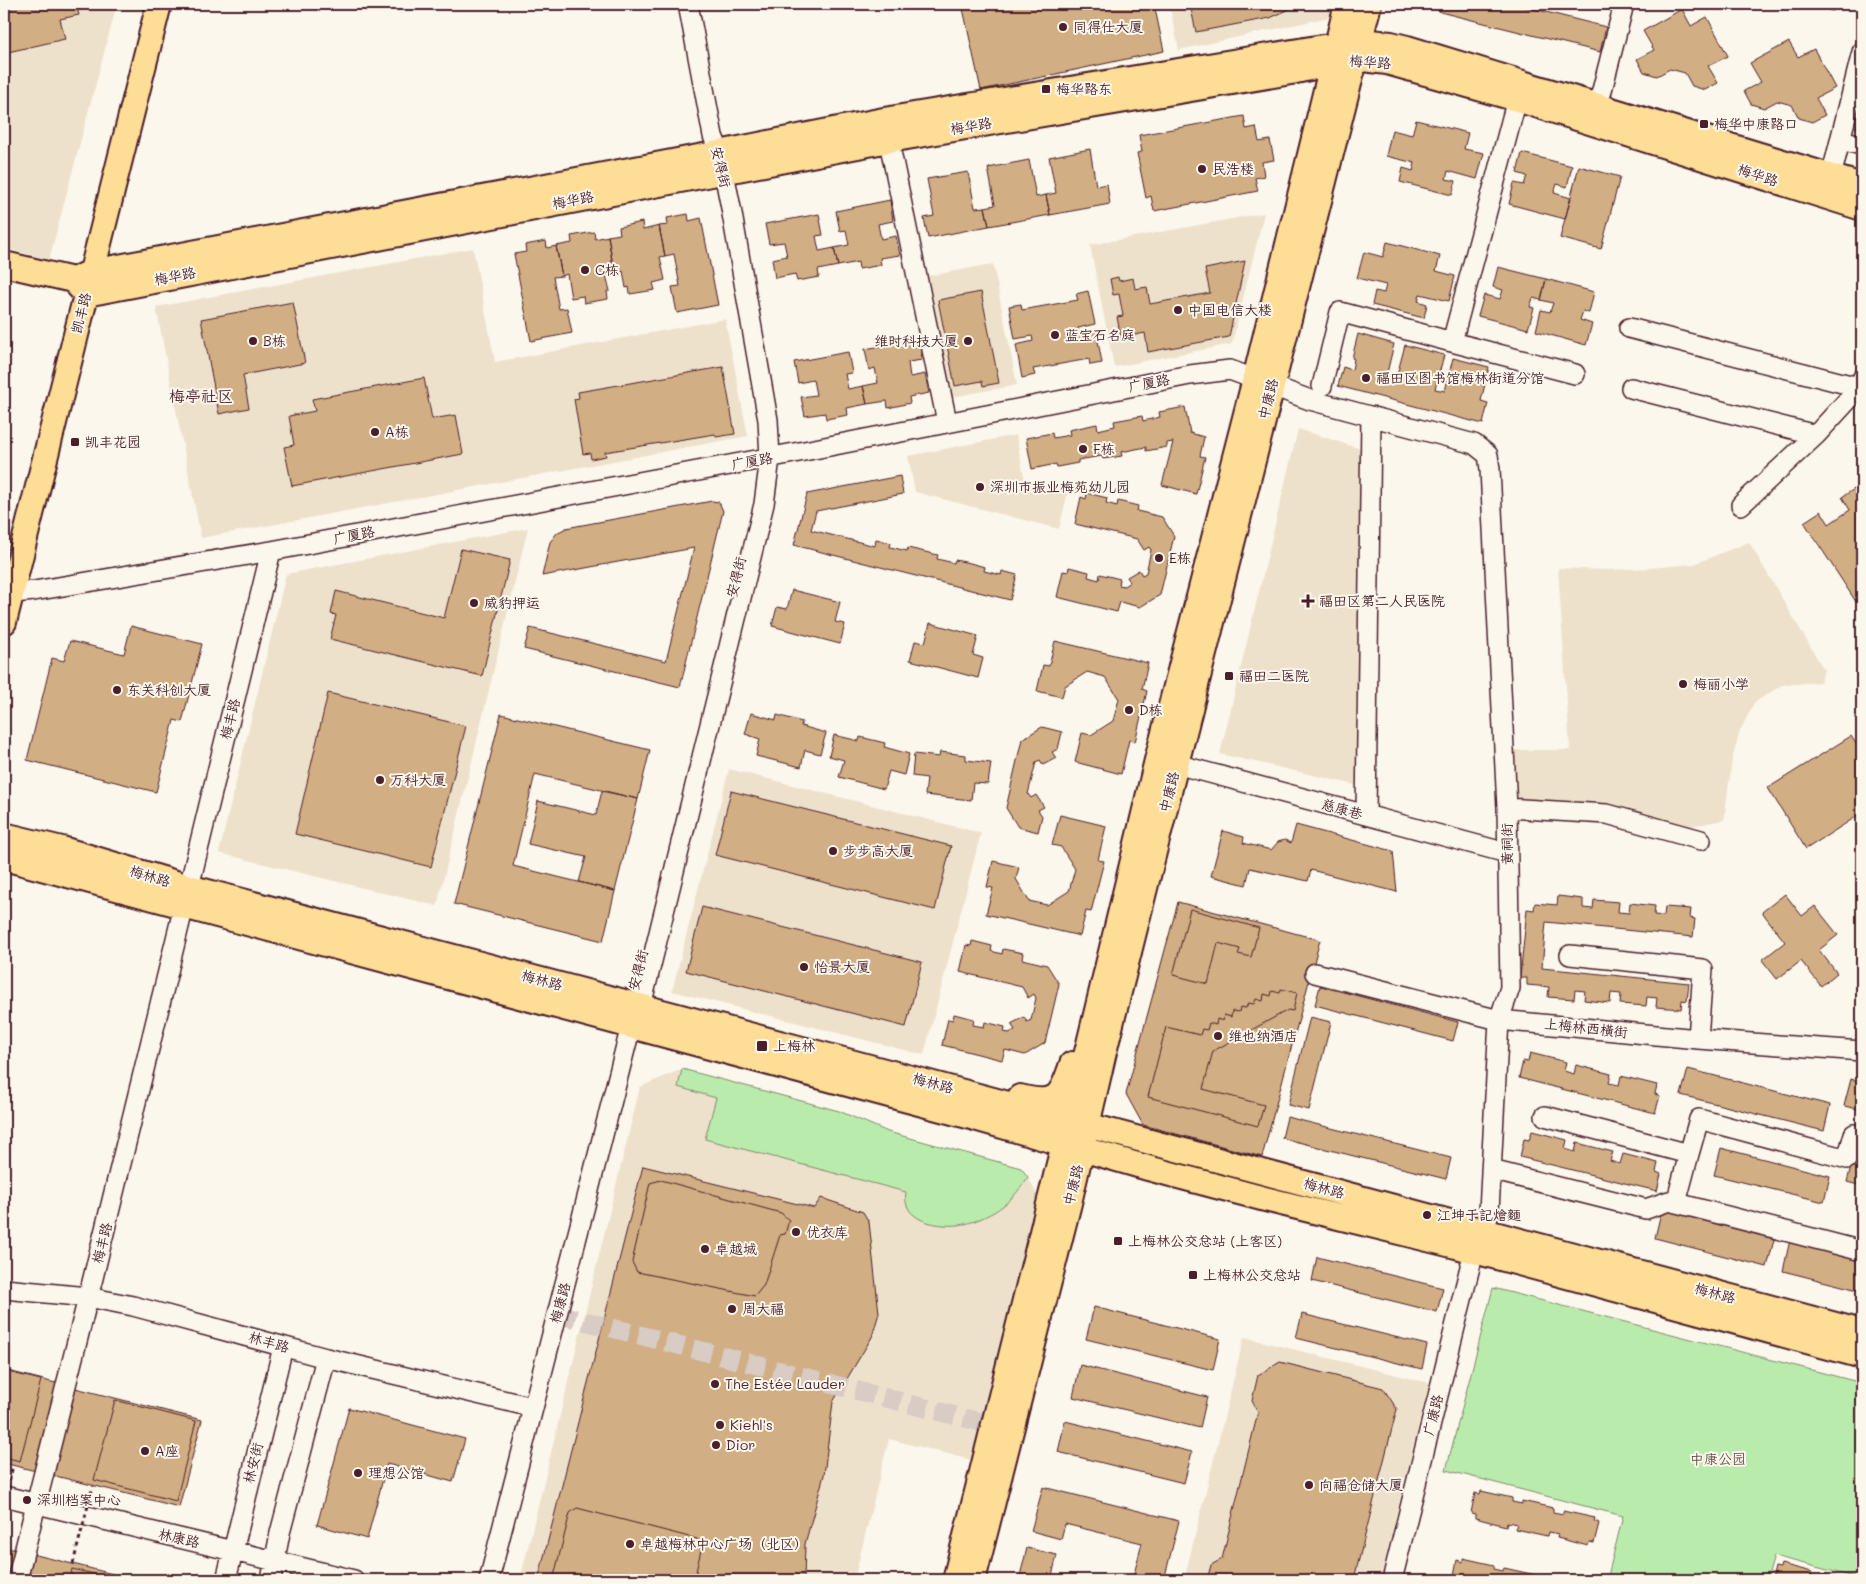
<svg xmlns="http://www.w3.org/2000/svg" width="1866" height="1584" viewBox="0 0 1866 1584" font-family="Mali,'LXGW WenKai TC',sans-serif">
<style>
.built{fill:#eee1cc}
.green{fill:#b9ecac;stroke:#82866c}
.building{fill:#d1ae83;stroke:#4a1f2b}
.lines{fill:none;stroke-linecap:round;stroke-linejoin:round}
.minor-tunnel{stroke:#d8ccc5;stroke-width:19;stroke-dasharray:19 9;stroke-linecap:butt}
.minor-casing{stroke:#4a1f2b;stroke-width:22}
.major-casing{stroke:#4a1f2b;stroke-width:28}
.minor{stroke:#fbf7ec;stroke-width:19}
.major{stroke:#fedd96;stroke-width:24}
.path-bridge{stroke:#4a1f2b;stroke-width:3;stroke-dasharray:4 4;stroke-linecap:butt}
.poi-dot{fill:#4a1f2b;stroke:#fbf7ec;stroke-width:2}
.labels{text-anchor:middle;stroke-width:4;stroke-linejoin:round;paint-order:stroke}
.poi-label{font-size:14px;fill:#4a1f2b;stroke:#fbf7ec;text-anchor:start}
.street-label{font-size:14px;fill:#4a1f2b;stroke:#fbf7ec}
.park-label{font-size:14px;fill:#66524b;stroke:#fbf7ec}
.quarter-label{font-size:16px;fill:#4a1f2b;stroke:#fbf7ec}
</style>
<rect width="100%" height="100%" fill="#fbf7ec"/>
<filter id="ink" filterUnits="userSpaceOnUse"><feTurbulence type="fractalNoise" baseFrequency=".02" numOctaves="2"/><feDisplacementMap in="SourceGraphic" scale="10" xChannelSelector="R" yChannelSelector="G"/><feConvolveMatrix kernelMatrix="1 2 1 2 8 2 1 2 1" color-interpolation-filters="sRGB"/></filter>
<g filter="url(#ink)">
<path class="built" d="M4 4H117L49 260 4 248Z
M1169 4H1333L1330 17 1179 50Z
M1264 213 1232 344 1114 367 1090 245Z
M473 248 495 362 725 319 748 436 201 538 156 307Z
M993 264 1017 385 952 397 928 276Z
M1298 429 1361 449 1360 786 1220 754Z
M1016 435 1025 481 1068 492 1059 529 915 492 908 456Z
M528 528 437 906 219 853 286 574Z
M1749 542 1824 670 1820 682 1782 685 1754 703 1740 731 1732 760 1724 820 1691 826 1629 811 1518 798 1515 750H1570L1558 568 1605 570 1650 568 1694 564Z
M729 769 981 833 924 1055 672 991Z
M682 1069 839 1111 888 1132 1021 1168 1028 1177 1037 1195 1038 1205 979 1462 889 1439 854 1580H520L640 1087Z
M1244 1337 1429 1383 1380 1580H1184Z"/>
<path class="green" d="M682 1069 839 1111 888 1132 1021 1168 1028 1177C1019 1191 1009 1203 994 1212 983 1218 970 1224 958 1225 935 1227 901 1220 906 1192L705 1139 716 1098 678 1087Z
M1493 1288 1862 1383V1579L1774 1556 1767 1580H1607L1623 1516 1446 1470Z"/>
<path class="building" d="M4 4H76L79 15 60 19 65 39 8 52 4 34Z
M962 4H1154L1164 51 981 90Z
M1190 4H1301L1270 18 1196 32Z
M1435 4H1514L1606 27 1600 52 1440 12Z
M1817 4H1845L1832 11 1819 7Z
M1682 9 1691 26 1707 17 1728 56 1708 66 1718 83 1705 90 1692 86 1685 73 1670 69 1657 76 1644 72 1637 59 1654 50 1643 31Z
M1789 42 1798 57 1814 49 1835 88 1816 98 1825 115 1812 122 1799 118 1792 105 1777 101 1764 108 1751 104 1744 91 1761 82 1750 63Z
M1862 106V129L1856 128Z
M1244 116 1246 129 1256 127 1259 142 1270 140 1274 160 1262 162 1264 176 1255 178 1258 191 1154 211 1151 196 1146 198 1137 153 1142 152 1139 135Z
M1416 120 1468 133 1464 149 1484 153 1477 179 1448 171 1446 179 1456 181 1452 195 1400 182 1403 168 1413 171 1415 163 1386 156 1392 130 1412 135Z
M1090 149 1096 186 1107 184 1110 204 1050 215 1046 195 1056 193 1049 157Z
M1522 153 1572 166 1567 187 1557 184 1554 193 1571 198 1565 219 1509 204 1514 183 1524 185 1527 176 1517 173Z
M1029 160 1036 197 1046 195 1050 215 989 226 985 207 995 205 988 168Z
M1579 166 1620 177 1601 249 1560 238Z
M968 172 975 208 985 207 989 226 928 238 924 218 934 216 927 179Z
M890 200 893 221 878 224 881 239 896 236 900 255 880 258 881 265 859 269 858 262 838 266 834 248 849 245 846 230 840 231 836 211Z
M688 214 689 221 701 218 718 305 677 313 672 287 680 286 674 254 665 256 659 226 668 225 667 218Z
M819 214 823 235 816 236 819 251 834 248 838 266 818 270 819 277 797 281 795 274 775 278 772 259 787 256 784 242 769 244 765 224Z
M642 222 643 230 659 226 665 256 660 257 665 280 653 283 655 290 630 294 629 287 626 288 623 271 620 272 618 265 613 266 608 236 620 234 619 227Z
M594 232 595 239 608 236 613 266 608 267 610 274 606 275 610 291H607L608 299 584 303 583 296 571 298 567 274 562 276 556 246 572 243 571 236Z
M546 241 547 248 556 246 562 276 553 277 559 309 567 308 572 333 531 341 514 254 526 252 525 245Z
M1387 242 1440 256 1436 271 1455 276 1449 301 1420 294 1418 301 1427 304 1424 318 1372 305 1375 291 1384 293 1386 285 1357 278 1364 252 1383 257Z
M1245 261 1229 337 1148 352 1145 333 1121 338 1117 317 1123 316 1119 294 1113 295 1110 279 1118 277 1119 281 1133 278 1135 289 1147 287 1150 304 1210 293 1205 269Z
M1498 267 1546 279 1541 300 1533 298 1530 307 1534 308 1528 329 1478 316 1484 295 1500 299 1503 290 1493 287Z
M1546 279 1594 292 1589 313 1583 311 1580 320 1592 324 1586 345 1536 331 1541 310 1550 312 1553 303 1541 300Z
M1088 291 1095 324 1078 328 1079 333 1096 330 1102 363 1090 365 1089 359 1033 369 1035 375 1022 378 1016 345 1033 341 1032 336 1015 339 1009 306 1021 304 1022 310 1078 300 1076 294Z
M981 292 999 383 983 386 982 381 955 386 938 300Z
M293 302 305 363 243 375 249 408 219 414 201 319Z
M1358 334 1394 344 1386 377 1396 379 1405 345 1444 355 1435 389 1445 391 1453 358 1489 367 1481 401 1488 403 1483 424 1338 386 1343 367 1352 370 1354 359 1352 358Z
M919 339 922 360 908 362 910 377 925 374 929 393 909 397 910 403 888 408 887 401 867 404 863 386 878 383 875 368 869 370 865 349Z
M848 352 852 373 845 374 848 389 863 386 867 404 847 408 848 415 826 419 825 413 805 416 801 397 816 395 813 380 798 383 794 362Z
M723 367 735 434 716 437 715 434 605 452 606 456 591 459 590 453 583 454 574 399 579 398 578 392Z
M424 378 432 419 456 415 463 454 292 486 284 447 294 445 289 416 315 411 312 399Z
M1185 407 1190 433 1204 437 1200 456 1205 457 1196 494 1162 485 1173 442 1167 443V447L1146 451V447L1121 452 1122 456 1103 459 1102 456 1078 460V463L1057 467 1056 464 1032 469 1026 438 1052 433 1053 438 1070 435 1069 430 1097 424 1098 430 1115 426 1114 421 1142 416 1143 421 1160 417 1159 412Z
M900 476 903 494 816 511 811 530 875 546 876 539 891 543 890 547 907 551 908 548 938 555 937 559 954 563 955 560 970 563 985 567 984 571 1001 575 1002 571 1017 575 1010 600 794 545 807 494Z
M1859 486 1862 492V611L1804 522 1821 511 1829 524 1850 510 1842 497Z
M1087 493 1107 498 1106 503 1117 506 1118 501 1138 506 1137 511 1162 517 1174 536 1160 595 1140 607 1120 602 1117 612 1057 597 1063 571 1068 572 1069 567 1089 572 1088 577 1099 580 1100 574 1120 579 1119 585 1124 586 1130 582 1127 577 1139 570 1142 575 1146 573 1151 550 1149 547 1144 550 1137 539 1075 524 1081 497 1086 499Z
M712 501 719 502 723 511 680 687 524 649 530 628 666 661 694 548 542 576 550 542 557 533 566 528Z
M461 549 510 560 482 676 330 639 336 615 331 614 336 591 444 618Z
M792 590 840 602 835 622 845 624 840 644 772 626 777 607 787 609Z
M930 623 978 636 973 655 983 658 978 678 910 660 915 641 925 643Z
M131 626 202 644 182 722 174 720 156 792 27 760 52 658 64 661 70 641 124 654Z
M1055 641 1148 663 1142 689 1147 691 1135 742 1129 740 1121 774 1075 762 1082 733 1091 735 1113 721 1119 699 1105 677 1087 672 1065 686 1062 697 1037 691 1043 665 1049 666Z
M328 693 466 726 431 867 295 834Z
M751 713 776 720 777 715 802 722 801 726 826 733 820 754 805 750 801 767 756 756 760 739 745 734Z
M501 714 650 750 638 799 535 774 513 866 615 891 603 941 454 904Z
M1042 727 1062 732 1058 749 1052 752 1056 758 1043 765 1040 760 1036 762 1028 794 1031 798 1036 795 1044 807 1038 810 1042 816 1038 832 1018 827 1006 808 1022 739Z
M834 735 859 741 860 737 885 743 884 747 909 754 904 775 889 771 884 789 839 777 844 760 829 756Z
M1851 736 1862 753V813L1806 849 1768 788Z
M940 752 966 755V760L991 763 988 784 973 783 971 800 925 795 927 778 912 776 914 754 939 757Z
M602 791 638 799 615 891 579 882 586 857 528 844 538 801 596 815Z
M731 791 951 846 935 910 715 855Z
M1060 815 1106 826 1098 860 1104 861 1091 912 1086 911 1080 936 986 914 993 888 987 887 993 861 1019 867 1016 879 1029 901 1047 905 1069 891 1075 869 1061 847 1052 845Z
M1296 825 1393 851 1397 892 1311 870 1308 881 1250 868 1246 885 1211 876 1223 831 1244 837 1243 843 1271 850 1278 842 1285 840 1291 843Z
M1785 894 1802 916 1815 906 1838 935 1819 950 1837 973 1821 986 1801 961 1777 979 1762 960 1785 942 1762 912Z
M1558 896 1583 899V908L1593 909 1594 900 1619 902 1618 912 1629 913 1630 903 1655 906 1654 915 1664 916 1665 907 1691 909 1690 918 1695 919 1693 937 1546 922 1542 968 1689 983 1687 1001 1682 1000 1681 1009 1656 1007 1657 998 1647 997 1646 1006 1620 1004 1621 994 1611 993 1610 1003 1584 1000 1585 991 1575 990 1574 999 1548 997 1549 987 1527 985V978H1520L1527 909 1534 910 1535 903 1557 905Z
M1178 902 1320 940 1262 1157 1143 1125 1126 1094Z
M702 907 922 962 906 1027 686 971Z
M1190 909 1259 928 1251 957 1238 954 1240 949 1218 943 1208 984 1173 975Z
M972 941 992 946 991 951 1002 954 1003 949 1023 953 1022 959 1047 965 1059 984 1045 1043 1025 1055 1005 1050 1002 1060 942 1045 948 1019 953 1020 954 1014 974 1019 973 1025 984 1027 985 1022 1005 1027 1004 1032 1009 1033 1015 1030 1011 1024 1024 1017 1027 1022 1031 1020 1036 998 1034 994 1028 998 1022 987 960 972 966 945 971 946Z
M1320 986 1458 1022 1453 1041 1315 1005Z
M1281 989 1297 993 1293 1011 1288 1010 1213 1051 1203 1089 1264 1105 1258 1126 1148 1097 1166 1027 1200 1035 1202 1029 1207 1030 1209 1023 1216 1025 1217 1019 1223 1021 1224 1015 1231 1017 1232 1011 1239 1012 1240 1007 1246 1008 1248 1003 1254 1004 1256 999 1263 1001 1264 994 1271 996 1272 991 1280 993Z
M1310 1017 1331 1022 1309 1110 1288 1105Z
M1530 1053 1566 1062 1564 1071 1574 1074 1576 1065 1611 1074 1609 1083 1619 1085 1621 1076 1657 1085 1655 1094 1660 1096 1655 1113 1519 1078 1523 1061 1528 1062Z
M1688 1069 1830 1105 1824 1131 1681 1095Z
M1851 1079 1862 1082V1110L1844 1106Z
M1287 1117 1451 1158 1446 1179 1282 1138Z
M1532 1131 1567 1140 1565 1149 1575 1152 1577 1143 1613 1152 1610 1161 1620 1164 1623 1154 1658 1163 1656 1172 1661 1174 1657 1191 1520 1157 1524 1139 1529 1140Z
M1721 1148 1830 1176 1824 1202 1714 1175Z
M1854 1155 1862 1157V1186L1847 1182Z
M643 1166 814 1208 821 1198 863 1212 869 1222 879 1313 872 1337 833 1402 824 1475 805 1544 804 1580H538Z
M661 1180 781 1213 789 1220 785 1234 780 1235 764 1285 755 1296 637 1272 632 1262 650 1183Z
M1662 1208 1775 1236 1767 1267 1655 1238Z
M1790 1240 1862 1259V1291L1783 1271Z
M1317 1257 1443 1288 1437 1312 1312 1281Z
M1094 1307 1220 1339 1213 1370 1086 1339Z
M1302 1314 1427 1345 1422 1369 1296 1338Z
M1280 1362 1383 1388 1397 1409 1354 1579 1344 1576 1337 1580H1207L1211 1565 1222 1559 1258 1412 1252 1401 1258 1375Z
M1080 1365 1207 1397 1200 1428 1073 1397Z
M4 1370 202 1420 179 1507 4 1463Z
M4 1371 41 1380 20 1461 4 1457Z
M115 1400 196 1421 176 1501 94 1480Z
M349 1408 465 1439 453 1482 387 1464 367 1539 317 1525Z
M1065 1421 1192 1452 1184 1483 1058 1452Z
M1043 1487 1179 1521 1164 1580H1141L1133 1578 1142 1543 1065 1524 1061 1539 1031 1531Z
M1481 1491 1512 1498V1502L1522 1504V1501L1553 1508V1512L1563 1514V1511L1595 1518 1594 1521 1599 1523 1594 1543 1589 1542 1588 1546 1557 1538 1558 1534 1548 1532 1547 1536 1515 1529 1517 1524 1507 1522 1506 1526 1475 1518V1514L1471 1513 1475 1493 1480 1494Z
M577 1508 697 1539 701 1550 694 1580H553L570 1513Z
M4 1547 137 1580H4Z
M1027 1548 1057 1555 1051 1580H1019Z
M1463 1558 1494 1565V1569L1503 1571 1504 1568 1536 1575 1535 1579 1540 1580H1453L1457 1560 1463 1562Z
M1781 1564 1812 1572 1811 1575 1821 1578 1822 1574 1848 1580H1772L1775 1567 1780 1568Z
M72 1569 120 1580H70Z"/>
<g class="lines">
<path class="minor-tunnel" d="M557 1314 992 1425"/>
<defs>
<path id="minor" d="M1598 106 1624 4
M886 127 947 422
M1840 140 1862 145
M1831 177 1862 52
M1629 328 1862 388
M1452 342 1575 374
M1322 386 1340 312 1452 342 1517 99
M1631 388 1816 435
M1741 505 1816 435 1860 387 1862 379
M4 594 34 591 271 551 794 453 1190 375 1230 370 1310 400 1474 444 1488 455 1490 469 1507 808 1510 988 1499 1020 1489 1211 1485 1231
M1176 764 1507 853
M1507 808 1607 814 1701 840
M1366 815 1371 416
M189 887 271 551
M1570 955 1703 969 1698 1039
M1315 973 1499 1020 1698 1039 1862 1051
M641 1006 764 504 770 458 768 420 731 208 720 153 713 136 688 4
M1545 1116 1689 1154 1699 1119 1847 1159 1854 1134 1862 1137
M1491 1170 1646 1209 1669 1201 1862 1251
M1676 1203 1689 1154
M4 1289 88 1297 133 1306 326 1358 532 1407
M4 1496 354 1580
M17 1580 93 1278 184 906
M226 1580 283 1347
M271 1580 280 1533 326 1358
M489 1580 631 1026
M1392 1580 1474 1251"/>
<path id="major" d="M4 264 73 280 83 291
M73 280 92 272 709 155 884 120 1359 41 1391 44 1407 48 1862 186
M86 294 889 140 1291 72 1355 58 1387 62 1517 99 1862 208
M4 622 159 4
M4 835 62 849 189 887C747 1034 1305 1182 1862 1332
M4 858 971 1117 1148 1168 1265 1199 1456 1246 1862 1356
M1020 1097C1057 1106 1061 1097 1072 1064
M955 1580 1088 1048 1157 760 1255 379 1347 4
M973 1580 1069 1203 1104 1052 1176 764 1369 4"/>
</defs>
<use href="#minor" class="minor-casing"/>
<use href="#major" class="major-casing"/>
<use href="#minor" class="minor"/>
<use href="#major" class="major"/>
<path class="path-bridge" d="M4 1504 13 1465
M73 1564 93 1486"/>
</g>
</g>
<g class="poi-dot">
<circle cx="1063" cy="27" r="5"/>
<rect x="1041" y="84" width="10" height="10" rx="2.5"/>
<rect x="1699" y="119" width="10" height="10" rx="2.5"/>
<circle cx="1202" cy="169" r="5"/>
<circle cx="585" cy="270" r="5"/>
<circle cx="1178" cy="310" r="5"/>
<circle cx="1055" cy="335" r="5"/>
<circle cx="253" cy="341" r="5"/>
<circle cx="968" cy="341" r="5"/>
<circle cx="1366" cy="378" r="5"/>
<circle cx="375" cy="432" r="5"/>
<rect x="70" y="437" width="10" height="10" rx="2.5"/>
<circle cx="1083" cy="449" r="5"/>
<circle cx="980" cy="487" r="5"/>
<circle cx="1159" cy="558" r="5"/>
<path d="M1305.5 593.5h5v5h5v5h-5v5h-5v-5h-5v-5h5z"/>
<circle cx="474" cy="603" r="5"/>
<rect x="1224" y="671" width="10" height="10" rx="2.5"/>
<circle cx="1683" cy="684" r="5"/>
<circle cx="117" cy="690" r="5"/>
<circle cx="1129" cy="710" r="5"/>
<circle cx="380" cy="780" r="5"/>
<circle cx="833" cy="851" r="5"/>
<circle cx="804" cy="967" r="5"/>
<circle cx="1218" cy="1036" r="5"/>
<rect x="756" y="1040" width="12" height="12" rx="2.5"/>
<circle cx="1427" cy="1215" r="5"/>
<circle cx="796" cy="1232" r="5"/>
<rect x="1113" y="1236" width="10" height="10" rx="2.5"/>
<circle cx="705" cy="1249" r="5"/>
<rect x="1188" y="1270" width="10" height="10" rx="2.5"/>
<circle cx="732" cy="1309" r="5"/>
<circle cx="715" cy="1384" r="5"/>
<circle cx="720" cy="1425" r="5"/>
<circle cx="716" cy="1445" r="5"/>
<circle cx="145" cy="1451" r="5"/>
<circle cx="358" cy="1473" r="5"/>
<circle cx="1309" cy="1485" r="5"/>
<circle cx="27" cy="1500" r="5"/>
<circle cx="630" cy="1544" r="5"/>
</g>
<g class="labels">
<g class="poi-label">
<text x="1073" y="32">同得仕大厦</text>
<text x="1056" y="94">梅华路东</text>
<text x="1714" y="129">梅华中康路口</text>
<text x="1212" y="174">民浩楼</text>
<text x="595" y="275">C栋</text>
<text x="1188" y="315">中国电信大楼</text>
<text x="1065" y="340">蓝宝石名庭</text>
<text x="263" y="346">B栋</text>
<text x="958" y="346" text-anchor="end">维时科技大厦</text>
<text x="1376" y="383">福田区图书馆梅林街道分馆</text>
<text x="385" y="437">A栋</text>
<text x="85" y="447">凯丰花园</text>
<text x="1093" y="454">F栋</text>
<text x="990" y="492">深圳市振业梅苑幼儿园</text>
<text x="1169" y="563">E栋</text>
<text x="1319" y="606">福田区第二人民医院</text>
<text x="484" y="608">威豹押运</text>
<text x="1239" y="681">福田二医院</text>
<text x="1693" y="689">梅丽小学</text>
<text x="127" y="695">东关科创大厦</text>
<text x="1139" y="715">D栋</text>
<text x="390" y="785">万科大厦</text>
<text x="843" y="856">步步高大厦</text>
<text x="814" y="972">怡景大厦</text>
<text x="1228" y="1041">维也纳酒店</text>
<text x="773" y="1051">上梅林</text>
<text x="1437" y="1220">江坤于記燴麵</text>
<text x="806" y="1237">优衣库</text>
<text x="1128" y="1246">上梅林公交总站 (上客区)</text>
<text x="715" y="1254">卓越城</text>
<text x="1203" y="1280">上梅林公交总站</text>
<text x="742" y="1314">周大福</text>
<text x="725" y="1389">The Estée Lauder</text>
<text x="730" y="1430">Kiehl's</text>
<text x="726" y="1450">Dior</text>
<text x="155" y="1456">A座</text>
<text x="368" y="1478">理想公馆</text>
<text x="1319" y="1490">向福仓储大厦</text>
<text x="37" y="1505">深圳档案中心</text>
<text x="640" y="1549">卓越梅林中心广场（北区）</text>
</g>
<g class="street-label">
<text transform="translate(1370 62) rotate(4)" y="5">梅华路</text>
<text transform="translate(971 126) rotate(-10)" y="5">梅华路</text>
<text transform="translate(721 167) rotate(76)" y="5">安得街</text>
<text transform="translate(1758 175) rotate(18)" y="5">梅华路</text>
<text transform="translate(573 200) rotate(-11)" y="5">梅华路</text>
<text transform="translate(175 276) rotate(-11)" y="5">梅华路</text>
<text transform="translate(81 313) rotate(-76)" y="5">凯丰路</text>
<text transform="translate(1149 383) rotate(-11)" y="5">广厦路</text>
<text transform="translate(1268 399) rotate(-76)" y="5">中康路</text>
<text transform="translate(752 461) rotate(-10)" y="5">广厦路</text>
<text transform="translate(354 535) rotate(-11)" y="5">广厦路</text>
<text transform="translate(736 577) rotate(-76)" y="5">安得街</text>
<text transform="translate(230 719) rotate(-76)" y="5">梅丰路</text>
<text transform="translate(1169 792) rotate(-76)" y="5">中康路</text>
<text transform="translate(1342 809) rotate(15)" y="5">慈康巷</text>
<text transform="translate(1507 844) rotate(-91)" y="5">黄祠街</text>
<text transform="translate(150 876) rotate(17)" y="5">梅林路</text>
<text transform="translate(638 970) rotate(-76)" y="5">安得街</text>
<text transform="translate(542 980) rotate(15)" y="5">梅林路</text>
<text transform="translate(1586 1028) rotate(6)" y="5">上梅林西横街</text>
<text transform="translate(933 1083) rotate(15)" y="5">梅林路</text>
<text transform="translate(1073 1185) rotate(-76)" y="5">中康路</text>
<text transform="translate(1324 1188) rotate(15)" y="5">梅林路</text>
<text transform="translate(102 1243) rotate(-76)" y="5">梅丰路</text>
<text transform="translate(1715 1293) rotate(15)" y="5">梅林路</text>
<text transform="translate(560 1303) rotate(-75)" y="5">梅康路</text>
<text transform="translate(269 1342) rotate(16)" y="5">林丰路</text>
<text transform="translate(1433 1415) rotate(-76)" y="5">广康路</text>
<text transform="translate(253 1463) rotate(-76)" y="5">林安街</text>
<text transform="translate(179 1538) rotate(13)" y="5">林康路</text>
</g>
<g class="park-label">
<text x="1718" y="1464">中康公园</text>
</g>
<g class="quarter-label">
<text x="201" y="402">梅亭社区</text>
</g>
</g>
<rect width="1866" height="1584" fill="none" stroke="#fbf7ec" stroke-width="20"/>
<rect x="10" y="10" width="1846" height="1564" fill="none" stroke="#4a1f2b" stroke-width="2" filter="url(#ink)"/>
</svg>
